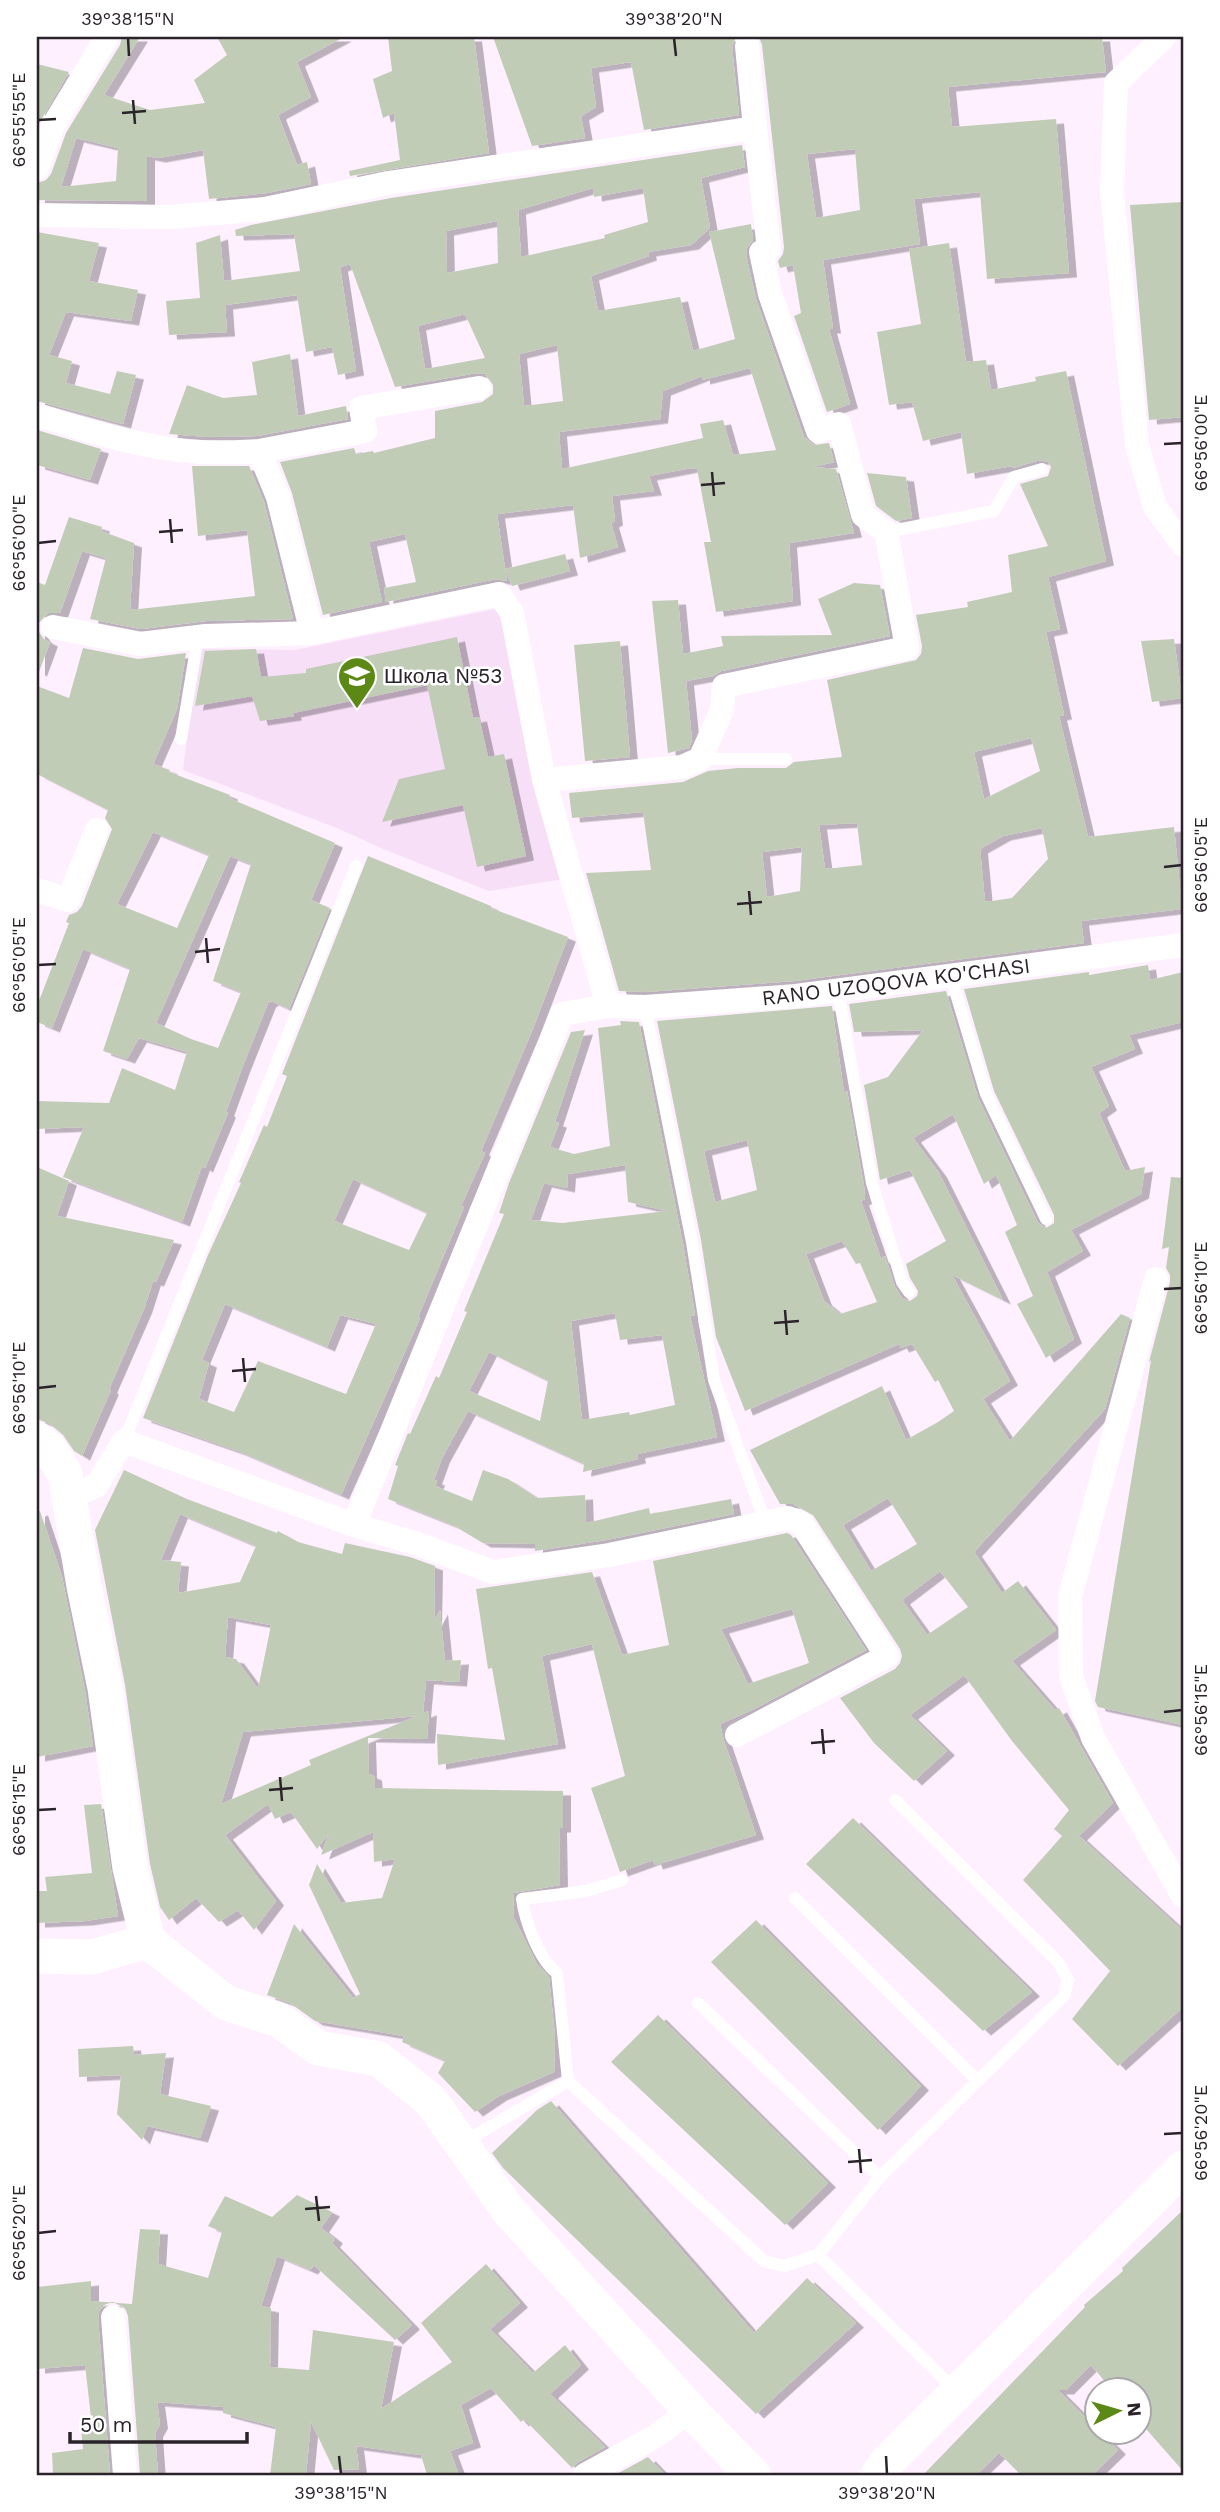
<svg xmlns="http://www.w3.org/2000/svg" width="1220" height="2512" viewBox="0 0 1220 2512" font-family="'Work Sans',sans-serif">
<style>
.built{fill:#f8dff8}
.building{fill:#c1ccb7;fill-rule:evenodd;filter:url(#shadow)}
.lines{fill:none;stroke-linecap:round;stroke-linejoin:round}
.lane{stroke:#fff;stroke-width:12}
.street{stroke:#fff;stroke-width:24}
.secondary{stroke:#fff;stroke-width:35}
.ticks{fill:none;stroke:#2a232a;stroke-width:2.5}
.labels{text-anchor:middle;stroke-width:5;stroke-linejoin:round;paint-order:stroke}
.poi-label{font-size:21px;fill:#2a232a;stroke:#fff;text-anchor:start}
.street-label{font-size:21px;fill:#2a232a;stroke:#fff}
.neatline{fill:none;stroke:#2a232a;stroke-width:2.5}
.ticks-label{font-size:18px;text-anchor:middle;fill:#2a232a}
</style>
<defs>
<filter id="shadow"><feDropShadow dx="8" dy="4.5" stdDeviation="0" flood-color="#0004"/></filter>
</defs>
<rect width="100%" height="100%" fill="#fff0ff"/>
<path class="built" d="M500 608 564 879 489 891 383 849 337 828 183 770 198 649 295 650Z"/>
<path class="building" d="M122 37H140L104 95 150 110 205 103 194 80 227 55 217 37H344L297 62 311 97 278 115 297 165 307 162 311 184 267 193 209 199 203 150 158 158 147 156V201L37 200V183L46 180 51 174 66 133 120 45ZM76 138 118 148 116 181 61 187Z
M388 37H474L489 153 350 176 349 171 400 160 394 113 383 118 373 79 392 71Z
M493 37H736L732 47 739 115 644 130 631 62 591 68 596 107 581 116 585 138 532 146Z
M759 37H1102L1106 72 948 87 952 127 1056 119 1069 273 987 279 980 192 914 199 920 244 823 260 833 329H829L850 404 827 412 794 316 801 313 793 265 780 268 778 261 783 254 784 247 762 45ZM855 149 860 210 816 218 807 154Z
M37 64 69 72 37 127Z
M742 145 745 167 701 178 710 228 691 245 648 252 649 256 591 276 598 311 680 297 693 351 735 339 709 232 751 224 753 240 747 248 746 255 756 299 804 437 814 445 829 443 834 462 813 467 836 469 854 533 789 543 793 601 716 612 704 542H711L697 469 691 468 649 476 654 491 612 496 615 521 611 523 618 547 580 558 573 505 497 514 505 569 565 554 570 571 512 586 505 569 507 581 496 579 386 602 384 588 416 582 405 534 369 542 382 602 323 615 292 493 280 462 354 448 356 454 373 451 374 453 435 438V411L482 402 493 394V385L485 374 477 373 395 387 350 264 340 267 356 371 338 375 332 347 306 352 297 295 225 305 227 332 169 335 166 301 200 298 196 243 220 235 224 281 300 271 294 234 236 236 235 230 251 225 391 198ZM593 188 594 197 643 188 648 222 604 235 605 238 521 257 518 210ZM497 221 498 263 447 273 446 231ZM465 314 485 358 425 369 418 326ZM557 345 563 401 524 406 519 354ZM750 368 776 450 733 455 723 420 700 424 703 438 562 469 559 432 660 419 663 391 702 376V380Z
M1183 202V417L1149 420 1130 205Z
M37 232 99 243 89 281 138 290 131 321 66 312 49 355 72 361 66 383 110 394 117 371 136 375 123 424 37 401Z
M949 243 966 362 986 360 991 390 1036 381 1035 377 1066 371 1106 561 1048 577 1060 629 1046 632 1064 715 1059 716 1088 837 1174 827 1182 909 1081 921 1084 943 794 981 645 992 619 991 586 873 651 870 643 812 572 818 569 793 683 782 708 771 738 768H786L794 762 842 757 827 680 916 660 921 654 922 646 916 615 968 607 967 602 1012 592 1008 555 1048 546 1020 484 1048 476 1051 467 1048 462 1040 460 1013 468 1012 466 967 474 961 432 923 441 912 402 889 405 877 332 921 324 909 249ZM1031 738 1040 771 984 799 974 752ZM857 823 862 865 825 869 819 825ZM1042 828 1048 859 1012 898 985 902 980 849 1003 836ZM802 847 800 891 767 897 762 852Z
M290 354 298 416 346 406 348 419 257 436 208 437 169 434 187 385 223 398 257 395 252 362Z
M37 430 101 449 90 480 37 465Z
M192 466H249L264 502 293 619 206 621 141 629 90 619 106 558 82 551 60 613H48L39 623V632L44 639 50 642 39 672 37 671V582L45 585 69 517 102 527 101 531 134 543 130 610 255 596 247 530 198 536Z
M867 473 906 477 912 518 896 521 876 506Z
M854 583 880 585 890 636 721 671 713 676 686 681 692 740 689 748 668 753 652 601 678 600 683 654 723 646 721 636 832 635 818 599Z
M457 637 473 718 479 717 488 757 504 754 526 856 477 867 463 805 382 822 399 779 445 769 427 685 293 713 294 716 260 721 252 696 195 706 205 651 256 649 261 677 306 673V669Z
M1174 639 1182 698 1152 702 1141 641Z
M620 641 630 757 585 761 574 645Z
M83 648 138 659 186 653 177 709 153 764 170 770 169 772 230 795 229 798 335 843 311 900 330 908 289 1009 271 1001 268 1003 242 1068 226 1112 228 1113 205 1168 202 1166 182 1222 63 1177 84 1127 37 1129V1101L109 1103 122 1068 175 1090 187 1052 139 1038 127 1059 103 1051 130 969 83 949 52 1028 37 1022V1006L69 923 66 922 69 915 77 912 82 906 112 829 105 818 108 810 37 774V686L69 698ZM153 832 209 855 177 928 117 904ZM230 856 251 864 213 981 241 992 218 1048 191 1039 156 1023Z
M368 856 491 906V908L568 937 532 1031 481 1151 485 1153 461 1206 464 1207 418 1317 420 1318 341 1495 238 1451 143 1418 208 1255 241 1183 239 1182 264 1125 267 1127 287 1076 282 1074ZM353 1179 427 1213 409 1250 334 1221ZM225 1304 327 1347 340 1315 376 1324 346 1394 258 1361 234 1412 199 1399 209 1363 202 1360Z
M1148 965 1150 980 1183 972V1022L1129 1035 1135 1049 1091 1067 1109 1106 1099 1113 1125 1171 1145 1167 1141 1194 1071 1230 1083 1251 1047 1272 1074 1339 1046 1358 1017 1304 1033 1296 1005 1232 1017 1225 996 1175 984 1184 953 1114 913 1138 939 1173 1003 1300 952 1275 1010 1381 983 1399 1010 1441 1121 1314 1130 1318 1105 1409 974 1552 1002 1593 1018 1581 1056 1630 1012 1661 1055 1710 1059 1708 1113 1803 1079 1836 1183 1931V2007L1118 2066 1072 2019 1110 1971 1023 1880 1062 1836 1054 1829 1069 1810 1012 1741 964 1675 910 1715 947 1751 914 1781 874 1743 840 1698 895 1669 900 1663 902 1656 900 1649 813 1515 793 1504H780L750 1450 882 1386 906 1440 938 1422 954 1411 938 1380 935 1382 912 1344 901 1348 899 1344 745 1411 716 1337 701 1240 657 1021 832 1006 844 1093 847 1091 864 1186 865 1199 861 1201 881 1259 885 1256 895 1287 902 1298 910 1301 917 1296 918 1291 910 1278 906 1264 946 1241 910 1170 880 1180 864 1085 888 1077 923 1030 854 1032 849 1004 946 991 978 1098 1038 1223 1046 1228 1054 1223V1215L994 1091 964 989 1089 972V975ZM747 1140 757 1190 715 1202 704 1151ZM842 1241 856 1264 860 1263 877 1302 840 1314 824 1301 806 1254ZM888 1498 917 1544 871 1571 843 1525ZM940 1571 968 1607 927 1635 902 1600Z
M620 1021 639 1022 683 1244 695 1315 690 1316 717 1437 637 1454 638 1459 583 1472 584 1464 468 1411 442 1458 434 1480 437 1481 435 1486 472 1501 483 1470 508 1479 537 1498 585 1495 586 1523 649 1508 650 1514 731 1499 734 1514 606 1540 535 1551V1544L483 1543 453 1525 388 1499 398 1466 395 1465 408 1433 410 1434 436 1376 439 1378 467 1312 464 1311 504 1214 499 1213 509 1183 571 1032 585 1030 555 1122 559 1123 550 1147 574 1154 610 1146 598 1028 621 1025ZM625 1165 628 1202 667 1211 562 1223 531 1220 544 1183 567 1188 568 1174ZM615 1313 620 1340 662 1335 675 1405 630 1415 629 1412 582 1420 571 1321ZM489 1352 548 1381 540 1421 469 1391Z
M37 1167 69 1181 57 1216 174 1240 156 1282 153 1281 144 1309 109 1389 111 1390 82 1456 74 1451 63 1435 50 1424 37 1419Z
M1171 1177 1183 1178V1725L1098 1707 1095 1701 1151 1360 1149 1362 1170 1282V1275L1166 1268 1169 1247 1162 1249Z
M124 1470 187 1499 277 1533 278 1531 298 1542 342 1554 345 1543 410 1557 435 1566 434 1621 440 1610 445 1661 461 1660 459 1682 426 1680 423 1713 429 1711 427 1739 368 1738 369 1774 374 1776 375 1788 563 1791V1828H559L560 1885 513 1893 514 1918 537 1964 549 1977 555 2037 554 2072 499 2096 475 2112 438 2073 445 2061 402 2042 404 2036 315 2021 290 2003 267 1995 294 1924 353 1998 360 1994 309 1885 317 1864 341 1903 382 1898 395 1859 374 1862 373 1832 321 1855 329 1833 317 1849 291 1812 275 1819 268 1804 225 1835 276 1901 254 1930 238 1910 219 1922 196 1898 169 1920 160 1907 150 1864 125 1685 95 1530ZM180 1514 256 1546 240 1582 178 1593 181 1562 161 1560ZM228 1617 271 1625 258 1689 236 1659 225 1657ZM417 1716 309 1760 311 1765 221 1804 243 1732Z
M40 1511 62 1577 85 1691 93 1746 37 1757V1512Z
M787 1533 791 1535 866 1650 752 1710 720 1724 724 1741 756 1835 655 1865 653 1860 620 1872 591 1788 625 1776 592 1644 542 1656 558 1744 438 1765 437 1734 505 1740 492 1668 488 1669 476 1589 592 1572 622 1655 669 1645 653 1561ZM792 1609 809 1663 748 1684 721 1629Z
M101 1804 118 1916 85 1921 37 1923V1891H47L45 1877 92 1873 84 1805Z
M853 1818 1032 1992 983 2031 806 1864Z
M756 1920 921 2086 878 2130 711 1962Z
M658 2015 828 2183 785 2225 611 2062Z
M133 2046 134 2055 166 2053 160 2094 211 2106 200 2138 147 2126 142 2140 117 2114 121 2075 79 2077 78 2049Z
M551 2101 754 2333 807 2278 856 2323 756 2414 503 2168 492 2153 537 2110Z
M297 2195 332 2212 321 2228 335 2239 332 2243 412 2325 395 2340 314 2265 310 2270 277 2256 261 2306 271 2308 270 2367 309 2370 313 2330 394 2342 381 2409 452 2362 421 2323 486 2264 520 2303 490 2329 533 2373 565 2345 581 2365 550 2394 605 2447 578 2462 572 2468 524 2419 521 2422 491 2388 461 2405 473 2443 450 2451 459 2475H427L421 2455 356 2446 359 2469 334 2470 311 2422 306 2475H270L276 2427 223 2413V2407L157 2402 160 2424 155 2433 158 2475H140L128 2316 125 2308 113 2302 104 2305 99 2311 98 2318 110 2475H53L52 2453 83 2449 81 2428 92 2426 85 2365 37 2369V2287L91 2281V2301L132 2304 140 2229 160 2230 158 2264 208 2278 222 2232 208 2226 225 2196 272 2217Z
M1183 2210V2471L1139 2421V2390H1112L1091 2365 1066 2390H1058L1118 2450 1092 2475H1021L999 2453 976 2475H923L1085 2307 1084 2305 1123 2271 1122 2268Z
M648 2457 665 2475H615Z"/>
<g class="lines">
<path class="lane" d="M886 532 994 511 1014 477 1042 469
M181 739 198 637
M700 759H786
M951 977 986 1094 1046 1219
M838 991 872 1183 902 1282 909 1292
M645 1007 692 1242 714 1380 765 1522
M124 1441 356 866
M795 1898 978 2081
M698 2003 880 2177
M568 2081 764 2261 784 2266 818 2255 880 2177 1064 1996 1068 1980 1059 1963 895 1800
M464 2142 568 2081 557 1973C539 1960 525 1921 522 1899L586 1891 622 1880
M818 2255 955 2390"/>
<path class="street" d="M1164 37 1116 83 1112 192 1137 445 1155 507 1183 545
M37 168 53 126 107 37
M37 215 171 217 265 209 388 183 755 128 747 46
M37 415C89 431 145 449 200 452 220 453 240 452 259 451L278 497 312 633 499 594 512 613 544 780 608 1006
M259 451 365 431 361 408 479 388
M53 627 140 644 206 636 312 633
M544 780 682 767 700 759 722 710 724 686 907 648 886 532 863 515 839 424 818 431 770 294 761 252 769 249 755 128
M37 890 68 900 97 830
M1156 1279 1070 1596 1071 1677 1093 1738 1183 1896
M68 1497 96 1486 124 1441 354 1525 418 1544 493 1572 609 1555 788 1518 801 1523 887 1656 737 1735
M354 1525 562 1014 608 1006 645 1007 796 996 1183 945
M113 2317 125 2475
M585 2475 656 2436 690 2410"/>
<path class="secondary" d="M37 1439 50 1450 65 1474 84 1586 105 1688 130 1868 148 1941 226 2003 279 2020 318 2048 379 2059 431 2101 508 2210 690 2410 753 2475
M37 1956 92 1957 148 1941
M878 2475 888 2461 1183 2168"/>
</g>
<path class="ticks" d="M128 38 129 56M674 38 676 56M133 100 135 124M122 113 146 111M38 120 56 119M1164 444 1182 443M712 472 714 496M701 485 725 483M170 519 172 543M159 532 183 530M38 543 56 541M1164 867 1182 865M749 891 751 915M737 904 762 902M206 938 208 963M195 952 220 949M38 965 56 964M1164 1289 1182 1288M785 1310 787 1335M774 1323 799 1321M243 1358 245 1382M232 1371 256 1369M38 1388 56 1386M1164 1712 1182 1710M822 1729 824 1754M811 1743 835 1741M280 1777 282 1801M269 1790 293 1788M38 1810 56 1809M1164 2134 1182 2133M859 2149 861 2173M848 2162 872 2160M316 2196 319 2221M305 2209 330 2207M38 2233 56 2231M339 2456 341 2474M886 2456 887 2474"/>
<defs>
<symbol id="school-pin" viewBox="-11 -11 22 30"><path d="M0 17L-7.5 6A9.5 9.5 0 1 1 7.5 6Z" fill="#5c8816" stroke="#fff"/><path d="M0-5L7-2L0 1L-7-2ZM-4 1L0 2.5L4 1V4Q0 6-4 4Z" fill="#fff"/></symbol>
</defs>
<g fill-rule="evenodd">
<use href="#school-pin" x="335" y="654" width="44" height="60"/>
</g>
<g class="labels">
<g class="poi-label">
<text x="384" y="683">Школа №53</text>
</g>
<g class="street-label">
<text transform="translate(896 982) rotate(-7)" y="7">RANO UZOQOVA KO'CHASI</text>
</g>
</g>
<rect width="1220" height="2512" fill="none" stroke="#ffffff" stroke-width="77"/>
<g transform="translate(1118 2411) rotate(85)"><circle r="33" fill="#ffffff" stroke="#aaa7aa" stroke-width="2"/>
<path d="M0-5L12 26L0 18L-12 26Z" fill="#5c8816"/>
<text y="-10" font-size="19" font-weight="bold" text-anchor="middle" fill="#2a232a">N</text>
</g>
<path d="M70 2432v10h177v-10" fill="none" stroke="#2a232a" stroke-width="3.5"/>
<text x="80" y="2432" font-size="21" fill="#2a232a" stroke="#ffffff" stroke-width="5" paint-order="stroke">50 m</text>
<rect x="38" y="38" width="1144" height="2436" class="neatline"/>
<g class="ticks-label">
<text x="128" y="25">39°38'15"N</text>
<text x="674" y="25">39°38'20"N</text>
<text transform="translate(19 120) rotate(-90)" y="6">66°55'55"E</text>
<text transform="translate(1201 443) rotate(-90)" y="6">66°56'00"E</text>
<text transform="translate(19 543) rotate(-90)" y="6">66°56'00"E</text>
<text transform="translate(1201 865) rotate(-90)" y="6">66°56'05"E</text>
<text transform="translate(19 965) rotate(-90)" y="6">66°56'05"E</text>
<text transform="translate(1201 1288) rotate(-90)" y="6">66°56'10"E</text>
<text transform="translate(19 1388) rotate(-90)" y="6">66°56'10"E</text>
<text transform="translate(1201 1710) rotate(-90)" y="6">66°56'15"E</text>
<text transform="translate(19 1810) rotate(-90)" y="6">66°56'15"E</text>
<text transform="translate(1201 2133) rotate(-90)" y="6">66°56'20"E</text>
<text transform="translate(19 2233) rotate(-90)" y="6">66°56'20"E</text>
<text x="341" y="2499">39°38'15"N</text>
<text x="887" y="2499">39°38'20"N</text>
</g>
</svg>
